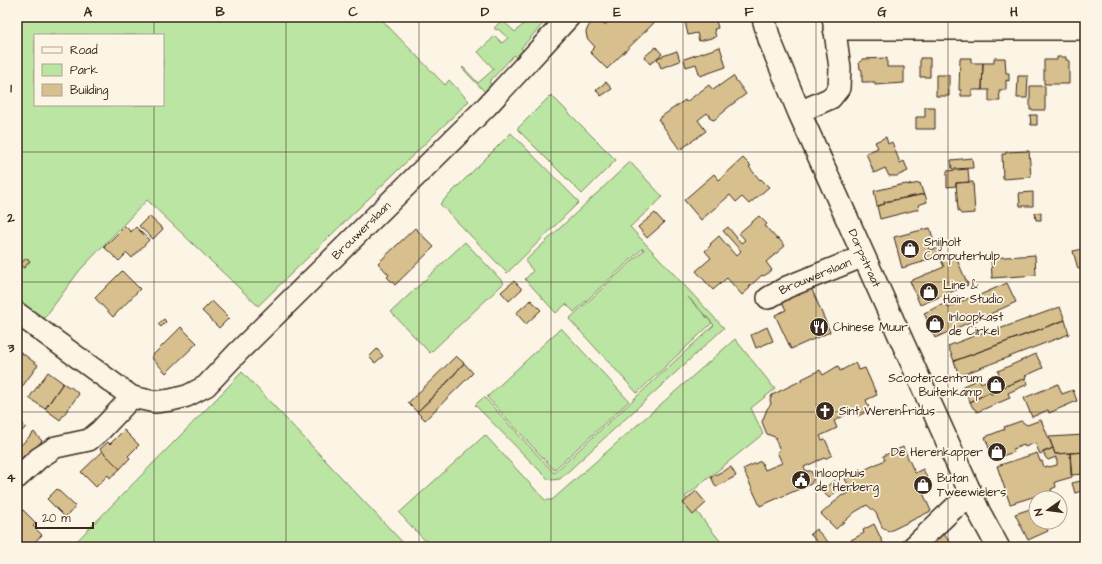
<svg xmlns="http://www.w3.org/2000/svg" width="1102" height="564" viewBox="0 0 1102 564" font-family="'Architects Daughter',sans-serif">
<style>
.green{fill:#bbe5a2;stroke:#7b8860;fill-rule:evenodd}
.building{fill:#d7bf8e;stroke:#3b2a1e}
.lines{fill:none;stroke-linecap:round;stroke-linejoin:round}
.street-casing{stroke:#3b2a1e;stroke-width:24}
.primary-casing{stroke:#3b2a1e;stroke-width:25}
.street{stroke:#fcf5e5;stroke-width:21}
.primary{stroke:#fcf5e5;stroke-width:22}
.grid{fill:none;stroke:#3b2a1e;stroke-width:1;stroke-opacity:0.55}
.labels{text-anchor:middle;stroke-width:3.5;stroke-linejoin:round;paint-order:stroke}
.street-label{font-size:12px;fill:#3b2a1e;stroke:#fcf5e5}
.poi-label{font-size:12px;fill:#3b2a1e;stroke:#fcf5e5;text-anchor:start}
.neatline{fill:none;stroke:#3b2a1e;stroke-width:1.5}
.grid-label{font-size:13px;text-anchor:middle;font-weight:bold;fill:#3b2a1e}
</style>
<rect width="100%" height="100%" fill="#fcf5e5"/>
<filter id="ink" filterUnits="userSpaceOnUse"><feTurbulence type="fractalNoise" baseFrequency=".025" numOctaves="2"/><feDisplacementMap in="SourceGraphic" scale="8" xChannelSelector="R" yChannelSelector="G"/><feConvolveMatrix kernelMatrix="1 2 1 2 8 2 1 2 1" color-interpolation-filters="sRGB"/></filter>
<g filter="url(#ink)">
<path class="green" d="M17 17H379L445 85 449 80 469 101 258 306 147 200 80 270 40 324 17 306ZM35 35H163V105H35Z
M531 17H549L521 48 526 52 518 60 514 55 489 82 494 87 487 93 485 92 462 68 463 67 478 83 494 69 478 52 495 36 502 43 508 38 498 29 496 30 494 28 502 20 515 32Z
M551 95 616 160 582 194 517 129Z
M511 133 579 202 507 273 440 204Z
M630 162 663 197 630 227 724 328 560 479 552 480 548 479 475 405 484 397 554 473 714 325 688 297 712 323 637 393 569 319 644 250 643 248 574 312 566 304 556 313 525 279 533 271 525 261Z
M465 242 504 283 430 353 391 312Z
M561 328 629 401 554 470 487 397Z
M735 339 775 389 751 408 763 434 685 497 725 547H431L399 513 485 435 545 500H552Z
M242 372 407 547H71L224 391Z"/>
<path class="building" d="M613 17H660L607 69 590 52 595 47 587 38 586 32 588 27 591 23 598 22 605 25Z
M684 17H715L718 28 714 29 716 37 699 41 697 33 688 35Z
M656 47 662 54 650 64 644 57Z
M720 47 726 67 700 76 696 64 686 67 684 59Z
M677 51 680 61 661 68 657 58Z
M1057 57H1066V60H1069V84H1044V60H1057Z
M887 58V67H904V83L875 85V82H862V70L860 69 859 62 862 61V59Z
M920 58H930V77H920Z
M960 58H971V63H983L982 90H972V96H961V90H959Z
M994 58H1005L1006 73H1009V81L1006 80V90H999L1000 101H989V90H982L983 63H994Z
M936 75H949V96H936Z
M733 76 746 94 726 109 725 111 714 120 711 119 707 113 698 120 706 131 680 150 658 119 685 100 686 102 709 85 713 90Z
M1018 76H1028L1027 98H1017Z
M606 82 612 89 601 96 596 90Z
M1030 86H1045V110H1030Z
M925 107H935V129H916V117H925Z
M1030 115H1037V125H1031Z
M886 137 888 144 892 142 900 163 904 161 908 171 897 176H889L885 168 874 173 866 153 878 148 875 142Z
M1029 151 1031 177 1003 179 1002 154H1006V152Z
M743 158 751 166 749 167 760 180 761 179 769 187 749 204 742 197 736 202 730 195 701 220 684 200 714 174 719 180Z
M972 158 973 168 952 169 951 160Z
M968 169 969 182 956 183V186L947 187V171Z
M973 182 975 213 961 214 958 210 956 183Z
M920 183 923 193 925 194 884 202 885 204 877 206 874 191 900 185 908 184V185Z
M1033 192V206H1020L1019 193Z
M925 194 927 202 918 205 919 209 880 219 877 206 885 204 884 202Z
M1041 212V220H1036L1035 213Z
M655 213 664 223 647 238 638 227Z
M149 216 163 229 153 239 139 226Z
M759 216 767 224 765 226 777 239 778 238 785 246 766 262 772 270 767 274 763 276 762 275 749 287 750 288 742 295 727 278 713 290 696 271 711 258 705 251 711 245 710 244 719 236 736 256 741 251 723 231 728 227 741 243 745 240 739 233Z
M125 226 131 232 136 227 149 240 132 258 127 253 119 261 104 247Z
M415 228 434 247 395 285 387 277 389 275 378 263Z
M930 228 934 242 928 244 929 250 939 248 941 255 931 258V259L922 261 923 262 902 268 894 237Z
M1083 249 1085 257V268L1078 269 1073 251Z
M955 255 968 285 920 305 910 281 944 267 940 258Z
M1035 255 1036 275 992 278 991 258Z
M26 258 30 261 24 268 20 265Z
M122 271 140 289 113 317 95 298Z
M514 281 522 289 509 301 501 292Z
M1007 283 1016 302 973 322 972 321 935 338 924 313 946 303 948 308 971 297 973 298Z
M810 285 830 332 791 349 775 315 786 310 780 298Z
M531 300 541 310 526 324 516 313Z
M212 301 229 318 219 328 202 311Z
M1060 307 1065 320 954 361 948 346 987 331 988 333Z
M164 319 166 322 161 327 158 324Z
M1065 320 1069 334 959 376 954 361Z
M181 327 197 343 166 373 151 357Z
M767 327 773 341 756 348 751 335Z
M17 349 22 353 17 359Z
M377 349 383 356 375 363 369 357Z
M22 353 38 365 19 391 17 390V359Z
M1036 354 1043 368 1025 376 1026 378 1001 388 1002 389 991 394 990 392 970 402 963 386 979 379 981 383 999 375 998 371Z
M456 356 464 363 445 385 417 412 408 403Z
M464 363 473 373 425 420 417 412 445 385Z
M855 363 859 370 865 368 877 395 866 400 870 410 858 416 855 410 834 421 837 428 820 436 822 440 825 439 832 455 825 459 824 458 804 467 806 471H811L814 478 811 484 760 506 743 469 761 461 765 470 782 463 777 452 780 450 775 439 777 438 767 434 762 422 767 409 771 404 770 400 772 395 802 380V379L820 370 823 375 838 366 840 371Z
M48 372 63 383 45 409 29 398Z
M1026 378 1028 384 1008 393 1010 398 977 412 976 410 973 408 970 402 990 392 991 394 1002 389 1001 388Z
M63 383 69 387H71L79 394 60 420 45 409Z
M1058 384 1062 394 1073 390 1077 401 1049 413 1048 410 1032 417 1024 398Z
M17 418 26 427 17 436Z
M1041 420 1053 448 1040 454 1035 443 1025 447 1024 445 1013 449 1014 452 993 459 985 437 1005 429 1004 427 1021 421 1027 425Z
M124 430 139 445 128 456 130 458 120 469 100 449 108 442 110 444Z
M34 432 42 441 17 465V444L19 443 21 445Z
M1084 435 1085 436V452L1055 454 1049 437Z
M903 447 915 473 923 469 932 488 923 493 931 511 888 532 885 528 883 529 876 513 867 505 855 512 836 529 821 514 841 496 852 492 845 479 885 460 883 456Z
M1053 448 1055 454 1070 453 1072 477 1055 482 1056 487 1051 489 1052 491 1010 504 997 466 1037 453 1040 461H1042L1044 467 1048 466 1049 467 1057 465V460H1056V457L1048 460 1046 458 1043 452Z
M100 449 120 469 110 478 108 475 96 487 81 472 102 452Z
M1085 452V474L1071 475 1070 453Z
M731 467 736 476 716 487 711 477Z
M834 480 841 487 829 498 822 491Z
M1085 480V490L1075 493 1072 483Z
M57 489 76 507 65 517 47 499Z
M696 491 706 503 693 515 683 503Z
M1060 501 1065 512 1060 514Z
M1036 507V522H1044L1048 531 1028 540 1015 514Z
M23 510 36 523 33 526 42 535 29 547H17V515Z
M874 524 885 547H854L851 540 864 533 863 530Z
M816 529 833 547H822L810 534Z
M943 533 954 547H928L931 543Z"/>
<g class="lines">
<defs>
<g id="street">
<path d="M834 29H1085"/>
<path d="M799 112 831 98 839 88 840 68 833 17"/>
<path id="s1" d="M768 298 787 287 864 256"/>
<path d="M17 313 132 397"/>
<path id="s2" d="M17 478 39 458 56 447 89 440 101 430 132 397 155 402 171 400 187 396 206 386 238 352 487 106 569 17"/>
<path d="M913 547 954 508 972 498"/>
</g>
<g id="primary">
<path id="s3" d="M763 17 770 41 799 112 979 512 998 547"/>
</g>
</defs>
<use href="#street" class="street-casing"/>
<use href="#primary" class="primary-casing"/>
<use href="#street" class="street"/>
<use href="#primary" class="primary"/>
</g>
</g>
<path class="grid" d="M154 17V35M286 17V547M419 17V547M551 17V547M683 17V547M816 17V547M948 17V547M154 105V547M17 152H1085M17 282H1085M17 412H1085"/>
<defs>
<symbol id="shop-disc" viewBox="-11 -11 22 22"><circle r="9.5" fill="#3b2a1e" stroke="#fcf5e5"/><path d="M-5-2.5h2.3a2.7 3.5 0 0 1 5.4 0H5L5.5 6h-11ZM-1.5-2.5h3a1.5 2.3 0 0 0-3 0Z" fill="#fff"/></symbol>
<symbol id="restaurant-disc" viewBox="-11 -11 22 22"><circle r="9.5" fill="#3b2a1e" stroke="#fcf5e5"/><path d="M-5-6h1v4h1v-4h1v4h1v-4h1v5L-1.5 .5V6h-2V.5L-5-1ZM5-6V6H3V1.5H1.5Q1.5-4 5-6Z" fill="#fff"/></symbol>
<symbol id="church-disc" viewBox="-11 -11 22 22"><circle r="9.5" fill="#3b2a1e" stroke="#fcf5e5"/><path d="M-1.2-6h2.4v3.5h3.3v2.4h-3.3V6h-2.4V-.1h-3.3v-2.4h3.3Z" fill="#fff"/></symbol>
<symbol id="civic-disc" viewBox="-11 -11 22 22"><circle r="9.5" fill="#3b2a1e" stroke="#fcf5e5"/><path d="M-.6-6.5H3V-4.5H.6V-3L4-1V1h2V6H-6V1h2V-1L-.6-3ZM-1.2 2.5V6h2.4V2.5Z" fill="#fff"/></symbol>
</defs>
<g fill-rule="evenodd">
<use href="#shop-disc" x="899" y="238" width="22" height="22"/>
<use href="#shop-disc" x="918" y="281" width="22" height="22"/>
<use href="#shop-disc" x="924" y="313" width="22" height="22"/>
<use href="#restaurant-disc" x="808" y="316" width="22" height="22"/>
<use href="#shop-disc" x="985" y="374" width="22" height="22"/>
<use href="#church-disc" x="814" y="400" width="22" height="22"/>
<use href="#shop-disc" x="986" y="441" width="22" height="22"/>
<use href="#civic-disc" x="790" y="469" width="22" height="22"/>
<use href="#shop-disc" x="912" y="474" width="22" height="22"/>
</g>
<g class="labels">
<g class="street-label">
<text dy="4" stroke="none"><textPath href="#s2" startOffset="442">Brouwerslaan</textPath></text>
<text dy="4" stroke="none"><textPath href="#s3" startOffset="262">Dorpstraat</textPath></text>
<text dy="4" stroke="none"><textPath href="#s1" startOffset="52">Brouwerslaan</textPath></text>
</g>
<g class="poi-label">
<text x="924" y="246">Snijholt<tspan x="924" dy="14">Computerhulp</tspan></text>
<text x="943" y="289">Line &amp;<tspan x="943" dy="14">Hair Studio</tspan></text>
<text x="949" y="321">Inloopkast<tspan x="949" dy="14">de Cirkel</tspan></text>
<text x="833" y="331">Chinese Muur</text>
<text x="982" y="382" text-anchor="end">Scootercentrum<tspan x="982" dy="14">Buitenkamp</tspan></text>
<text x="839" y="415">Sint Werenfridus</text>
<text x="983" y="456" text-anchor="end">De Herenkapper</text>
<text x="815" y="477">Inloophuis<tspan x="815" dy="14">de Herberg</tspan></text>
<text x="937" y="482">Butan<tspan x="937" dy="14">Tweewielers</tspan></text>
</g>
</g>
<rect width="1102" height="564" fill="none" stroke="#fcf5e5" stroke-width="44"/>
<rect x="34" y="34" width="130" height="72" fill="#fcf5e5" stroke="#afa495"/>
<rect x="42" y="47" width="20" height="6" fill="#fcf5e5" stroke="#afa495"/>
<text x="70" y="54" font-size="12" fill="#3b2a1e">Road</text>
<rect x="42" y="64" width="20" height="12" fill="#bbe5a2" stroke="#afa495"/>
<text x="70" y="74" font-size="12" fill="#3b2a1e">Park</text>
<rect x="42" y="84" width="20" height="12" fill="#d7bf8e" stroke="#afa495"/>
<text x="70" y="94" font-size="12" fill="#3b2a1e">Building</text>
<g transform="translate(1048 510) rotate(256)"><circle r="19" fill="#fcf5e5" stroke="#afa495"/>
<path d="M0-3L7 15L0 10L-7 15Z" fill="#3b2a1e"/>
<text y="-6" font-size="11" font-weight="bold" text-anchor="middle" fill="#3b2a1e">N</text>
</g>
<path d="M36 522v6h57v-6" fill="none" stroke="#3b2a1e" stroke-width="2"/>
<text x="42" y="522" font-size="12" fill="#3b2a1e" stroke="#fcf5e5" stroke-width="3" paint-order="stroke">20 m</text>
<rect x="22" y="22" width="1058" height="520" class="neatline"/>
<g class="grid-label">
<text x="88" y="16">A</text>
<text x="220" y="16">B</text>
<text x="353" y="16">C</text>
<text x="485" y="16">D</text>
<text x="617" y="16">E</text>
<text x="749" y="16">F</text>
<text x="882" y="16">G</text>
<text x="1014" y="16">H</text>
<text x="11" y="92">1</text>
<text x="11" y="222">2</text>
<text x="11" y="352">3</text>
<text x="11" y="482">4</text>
</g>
</svg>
